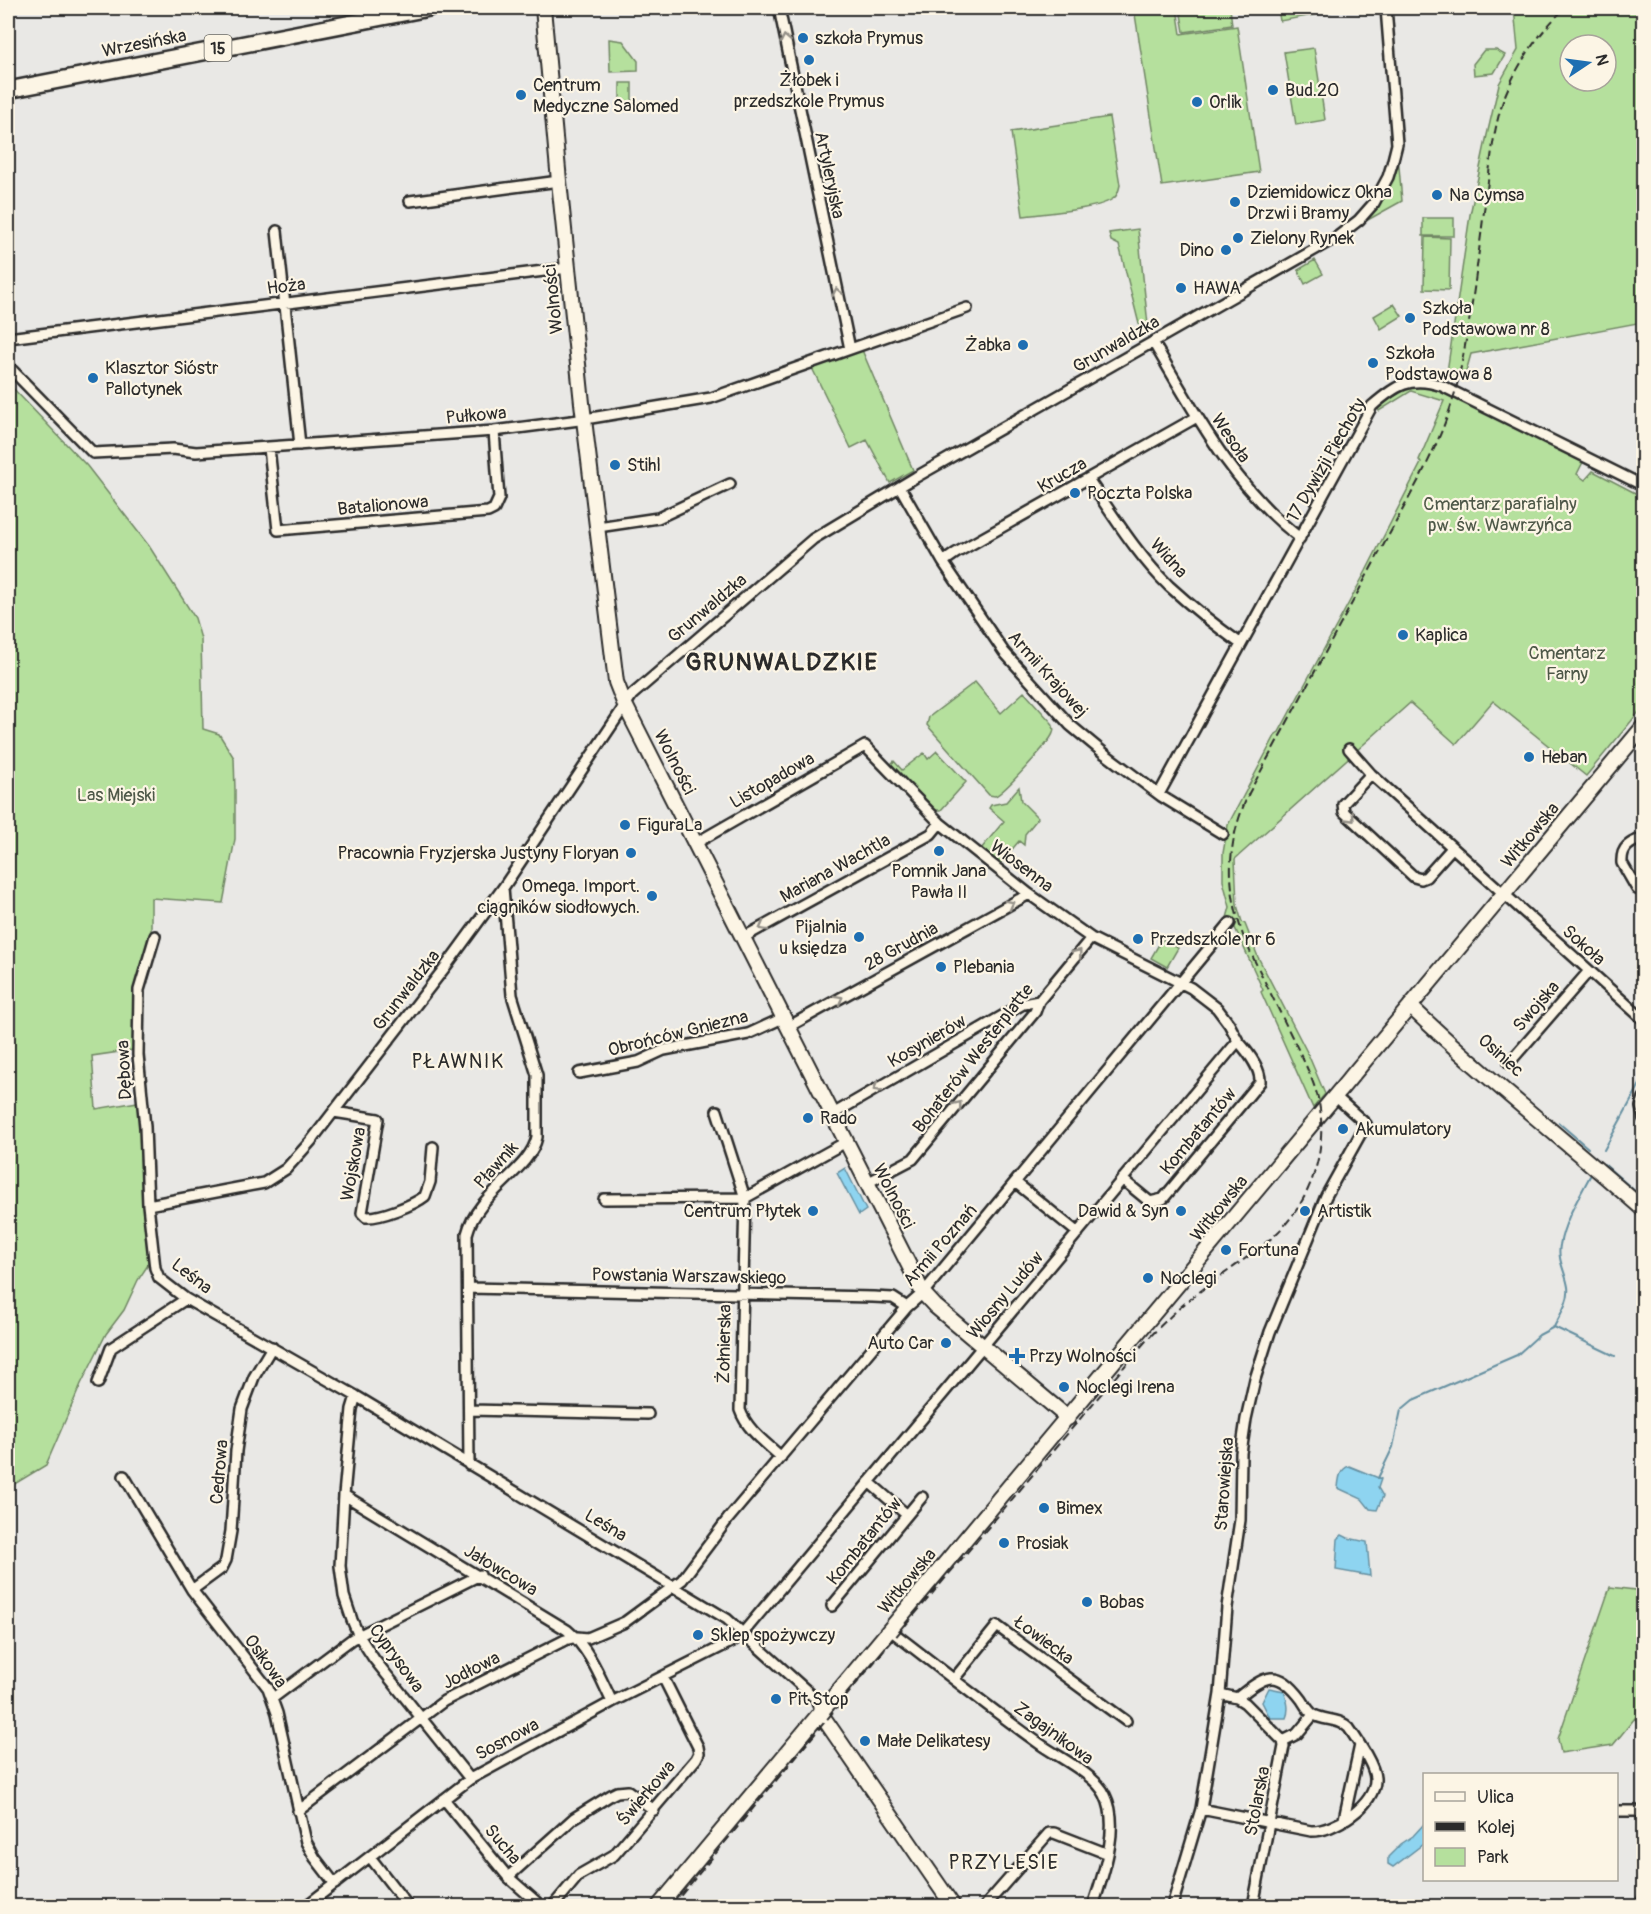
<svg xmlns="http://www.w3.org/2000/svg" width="1651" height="1914" viewBox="0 0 1651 1914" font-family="Pangolin,sans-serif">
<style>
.green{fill:#b5e09d;stroke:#708664;stroke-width:1.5;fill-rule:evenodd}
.water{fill:#8ed4f0;stroke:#6690a1;stroke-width:1.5}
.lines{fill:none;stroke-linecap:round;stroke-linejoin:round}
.stream{stroke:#6690a1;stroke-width:2}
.street-casing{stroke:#2b2b2b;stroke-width:14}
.secondary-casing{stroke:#2b2b2b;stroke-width:18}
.primary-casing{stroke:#2b2b2b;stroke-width:20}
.street{stroke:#fcf5e5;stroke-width:9}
.secondary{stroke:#fcf5e5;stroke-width:14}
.primary{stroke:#fcf5e5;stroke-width:15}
.rail{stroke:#2b2b2b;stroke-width:2;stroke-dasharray:9 4.5;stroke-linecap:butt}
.oneway{stroke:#949088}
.poi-dot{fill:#1f6fb2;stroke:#fcf5e5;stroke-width:2}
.labels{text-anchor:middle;stroke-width:4.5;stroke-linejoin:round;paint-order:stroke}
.shield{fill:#fcf5e5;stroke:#6a6863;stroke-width:1.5}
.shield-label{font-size:16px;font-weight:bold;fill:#2b2b2b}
.poi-label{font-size:18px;fill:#2b2b2b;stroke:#fcf5e5;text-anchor:start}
.street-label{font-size:18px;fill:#2b2b2b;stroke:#fcf5e5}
.park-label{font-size:18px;fill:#4e5848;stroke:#fcf5e5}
.neighbourhood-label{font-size:20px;letter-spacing:1.5px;fill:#2b2b2b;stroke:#fcf5e5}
.district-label{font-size:24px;font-weight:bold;letter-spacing:1.5px;fill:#2b2b2b;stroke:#fcf5e5}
</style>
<rect width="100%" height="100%" fill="#e9e8e5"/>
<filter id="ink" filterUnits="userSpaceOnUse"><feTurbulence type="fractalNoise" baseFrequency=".0167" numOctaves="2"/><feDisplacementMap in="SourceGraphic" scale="12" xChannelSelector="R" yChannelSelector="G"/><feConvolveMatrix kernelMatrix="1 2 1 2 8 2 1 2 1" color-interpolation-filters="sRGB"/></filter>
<g filter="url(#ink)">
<path class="green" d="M1134 8H1177L1181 34 1237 26 1259 172 1162 186Z
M1180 8H1230L1232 25 1184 32Z
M1278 8H1330L1331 12 1280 21Z
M1514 8H1643V23L1640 19 1644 25 1643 322 1471 354 1464 379H1446L1470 215 1487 135 1499 84 1518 50ZM1570 45H1606V81H1570Z
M609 39 623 41 638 61V71L610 72Z
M1314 48 1325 120 1296 125 1284 52Z
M1484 50H1496L1505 55 1494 73 1474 75 1473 64Z
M620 83H632V105L620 106Z
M1109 117 1120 185C1119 190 1118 195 1114 198 1099 210 1044 213 1023 216L1011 132Z
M1397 144 1402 201 1337 237 1374 203Z
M1423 218H1454V236H1423Z
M1138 229 1148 325 1140 328 1119 245 1111 241 1109 233Z
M1425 237 1450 238 1449 290 1424 289Z
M1315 260 1323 274 1305 284 1298 270Z
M1394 304 1402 316 1381 329 1374 316Z
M862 350 913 470 890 483 867 440 851 448 812 368Z
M8 383 87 466 149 546 195 618 201 639 203 729 219 734 234 758 235 790V839L223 903 151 898V931L136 989 133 1050 92 1056 96 1109 138 1102 148 1265 138 1280 124 1310 106 1334 81 1384 46 1465 8 1488Z
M1416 386H1426L1448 394 1583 462 1577 474 1585 480 1593 471 1643 497V707L1586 776 1493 701 1456 744 1410 703 1235 859 1237 905 1242 922 1245 924 1258 957 1308 1054 1325 1094 1313 1108 1261 992 1263 990 1235 928H1233L1227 918 1230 907 1223 881V853L1228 825 1276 734 1279 732 1366 571 1421 463 1419 460 1444 401 1411 391 1379 411 1377 408 1405 389Z
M975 682 1001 713 1024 692 1052 723C1053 727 1055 729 1053 733 1051 741 1003 794 995 796L989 795 927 725 929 717Z
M937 751 966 782 941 810H931L891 764 894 761 902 770 924 753 928 759Z
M1019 787 1021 801 1038 818 1025 834 1024 845 1019 841 998 866 981 849 1004 821 989 808 991 805 1006 802Z
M1162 939 1178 948 1167 967 1151 958Z
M1610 1587 1643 1591V1728L1635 1718 1613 1745 1561 1753 1558 1739Z"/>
<path class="water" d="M845 1168 866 1210 859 1215 837 1173Z
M1349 1466 1381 1479 1378 1488 1383 1496 1377 1510 1370 1509 1362 1499 1338 1488C1339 1479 1339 1470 1349 1466Z
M1342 1535 1348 1538 1367 1542 1370 1576 1336 1570 1338 1539Z
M1269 1688 1284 1691C1287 1700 1290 1709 1286 1718H1270L1262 1702Z
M1424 1824V1842L1423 1844 1393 1867 1388 1864V1857L1401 1844 1413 1836Z"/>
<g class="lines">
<path class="stream" d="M1559 1123 1588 1148
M1604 1150 1644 1077
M1604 1164 1644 1199
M1554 1327C1560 1315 1570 1300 1568 1287 1566 1273 1557 1260 1560 1245 1564 1221 1579 1197 1590 1176
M1378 1478 1393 1447 1401 1410 1413 1400 1517 1355 1539 1335 1554 1327 1615 1356"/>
<defs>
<path id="street" d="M779 8 850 349
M410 201 559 181
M277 231 300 445
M8 338 568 268
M1153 342C1195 413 1233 487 1300 538
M8 366 93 453 173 449 196 452 494 431 579 420 711 398 967 308
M269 448 278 530 488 512 494 509 499 498 494 431
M1088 479C1113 515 1137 555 1169 586 1192 607 1216 626 1241 644
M900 487 943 562 1004 652 1070 725 1105 754 1161 796 1223 834
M598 527 658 518 730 484
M943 562 956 553 1197 417
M1349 749 1371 774 1644 1020
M1371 774 1343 804 1344 812 1414 877 1421 879 1426 877 1452 848
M1159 794 1372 406C1395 386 1410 375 1442 386L1644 486
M1644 838C1630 842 1621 847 1622 863L1637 889 1644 886
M155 936 139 990 138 1055 145 1127 148 1205 155 1268 159 1278 186 1299 356 1396 727 1619 816 1699 821 1711
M744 937 931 834 940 823
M788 1027 1029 894
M1509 1063 1589 971
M579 1073 638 1062 664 1050 748 1034 783 1018
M1644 1098 1641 1107 1644 1119
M717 1111 745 1198 740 1410C747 1430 765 1442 781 1457
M334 1112 378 1119 362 1213 366 1217C380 1218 414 1205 425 1196L430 1182 433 1147
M833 1114 1023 1004 1039 1001
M1122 1179 1150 1202 1163 1199 1260 1082C1261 1069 1247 1051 1238 1041
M1015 1182 1078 1233
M867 1183 913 1159 1035 1012 1039 1001 1091 938
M604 1199 745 1198 846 1142
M148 1205 264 1183 286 1169 311 1141 446 966 503 888 632 695 813 539 916 477 1337 237 1359 220 1374 203 1388 177 1392 164 1397 144 1386 8
M468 1288 873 1297 893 1298 907 1307
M98 1383 111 1348 186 1299
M356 1396 352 1409 344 1495 340 1566 344 1596 352 1620 359 1636 374 1659 470 1779
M470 1410 648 1414
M469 1465 467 1234C477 1193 530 1171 537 1137V1075L512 995 503 888
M124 1476 192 1590 268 1688 277 1713 306 1842 315 1858 335 1884
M869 1482 907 1515
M344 1495 567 1630C589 1648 600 1677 612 1702
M192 1590 222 1568 226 1560 231 1531 236 1451 242 1409 254 1377 272 1347
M832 1606 922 1497
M890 1630C940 1668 989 1708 1040 1744 1058 1757 1096 1775 1105 1795 1121 1826 1103 1875 1093 1906
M954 1679 997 1626 1126 1721
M273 1698 352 1639 480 1575
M1237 1698 1245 1703 1283 1741
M444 1799 508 1877 541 1906
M1201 1809 1311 1831C1333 1832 1377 1805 1375 1778 1374 1764 1357 1740 1349 1728 1340 1718 1325 1721 1314 1715 1309 1712 1305 1705 1302 1700 1277 1667 1266 1675 1237 1698L1220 1694
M298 1811 444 1701 565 1640 577 1637 588 1638 625 1622 682 1580 728 1519 907 1307 923 1293 1230 923
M1616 1811H1636L1644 1814
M1344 1819 1360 1745
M370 1857 408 1906
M508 1877 574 1818 611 1795 617 1792 628 1791 654 1810
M306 1906 470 1779 612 1702 733 1641 743 1633 1238 1041 1229 1024 1217 1008 1191 988 1091 938 1029 894 940 823 865 746 696 843
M553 1906 579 1875 614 1855 696 1759 699 1753 698 1747 663 1677
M985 1906 1049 1833H1054L1108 1854
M1172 1906 1201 1809 1220 1694 1227 1607 1240 1520 1241 1453 1246 1419 1255 1379 1270 1332 1326 1196 1366 1124 1335 1096
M1253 1906 1284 1746 1283 1741 1297 1734 1313 1715
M1640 1906 1644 1897"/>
<path id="secondary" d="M543 8 559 181 582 403 616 682 625 705 923 1293 935 1306 1068 1418
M1410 1006C1485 1078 1566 1141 1644 1210
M821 1711 823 1717 953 1906
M659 1906 1644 726"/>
<path id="primary" d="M8 90 429 8"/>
</defs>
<use href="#street" class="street-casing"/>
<use href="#secondary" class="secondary-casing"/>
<use href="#primary" class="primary-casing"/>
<use href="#street" class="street"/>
<use href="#secondary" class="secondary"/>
<use href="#primary" class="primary"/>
<path class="rail" d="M672 1906 882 1653 1145 1342C1162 1324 1179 1307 1198 1293 1224 1273 1251 1256 1275 1235 1312 1201 1329 1147 1318 1098 1312 1076 1301 1055 1291 1035 1276 1004 1260 972 1245 941 1226 888 1225 845 1249 793L1416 485C1434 451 1451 414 1459 376 1472 316 1478 256 1486 196 1491 162 1493 125 1506 93 1520 60 1539 33 1565 8"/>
</g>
<defs><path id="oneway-chevron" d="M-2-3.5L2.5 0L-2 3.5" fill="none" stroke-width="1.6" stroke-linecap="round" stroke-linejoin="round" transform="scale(1.5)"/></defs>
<g class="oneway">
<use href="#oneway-chevron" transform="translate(785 39) rotate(-101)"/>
<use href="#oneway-chevron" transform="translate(837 292) rotate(-102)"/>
<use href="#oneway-chevron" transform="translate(1351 818) rotate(46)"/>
<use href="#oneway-chevron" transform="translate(1010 904) rotate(-29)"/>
<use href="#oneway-chevron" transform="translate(763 927) rotate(151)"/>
<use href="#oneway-chevron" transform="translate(1078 953) rotate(-51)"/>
<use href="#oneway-chevron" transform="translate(839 999) rotate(-29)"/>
<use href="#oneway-chevron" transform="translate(877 1088) rotate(150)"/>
<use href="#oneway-chevron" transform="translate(958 1105) rotate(-51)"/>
</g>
</g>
<g class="poi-dot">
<circle cx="803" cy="38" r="6"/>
<circle cx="809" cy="60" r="6"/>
<circle cx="1273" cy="90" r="6"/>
<circle cx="521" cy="95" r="6"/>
<circle cx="1197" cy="102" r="6"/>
<circle cx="1437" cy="195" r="6"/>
<circle cx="1235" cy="202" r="6"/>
<circle cx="1238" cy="238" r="6"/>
<circle cx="1226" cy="250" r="6"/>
<circle cx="1181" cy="288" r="6"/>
<circle cx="1410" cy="318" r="6"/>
<circle cx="1023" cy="345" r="6"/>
<circle cx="1373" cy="363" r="6"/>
<circle cx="93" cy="378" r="6"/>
<circle cx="615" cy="465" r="6"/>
<circle cx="1075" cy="493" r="6"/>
<circle cx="1403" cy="635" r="6"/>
<circle cx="1529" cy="757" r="6"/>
<circle cx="625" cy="825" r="6"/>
<circle cx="939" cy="851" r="6"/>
<circle cx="631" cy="853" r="6"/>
<circle cx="652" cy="896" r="6"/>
<circle cx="859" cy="937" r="6"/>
<circle cx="1138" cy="939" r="6"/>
<circle cx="941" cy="967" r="6"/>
<circle cx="808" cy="1118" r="6"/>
<circle cx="1343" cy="1129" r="6"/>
<circle cx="813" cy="1211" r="6"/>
<circle cx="1181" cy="1211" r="6"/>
<circle cx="1305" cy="1211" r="6"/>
<circle cx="1226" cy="1250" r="6"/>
<circle cx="1148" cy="1278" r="6"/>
<circle cx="946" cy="1343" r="6"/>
<path d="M1014 1347h6v6h6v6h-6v6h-6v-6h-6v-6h6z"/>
<circle cx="1064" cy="1387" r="6"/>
<circle cx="1044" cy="1508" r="6"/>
<circle cx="1004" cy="1543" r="6"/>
<circle cx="1087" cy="1602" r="6"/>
<circle cx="698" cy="1635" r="6"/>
<circle cx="776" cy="1699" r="6"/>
<circle cx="865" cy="1741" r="6"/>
</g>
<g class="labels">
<rect class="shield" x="204.5" y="35" width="27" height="26" rx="4.5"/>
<g class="shield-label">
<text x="218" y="54">15</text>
</g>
<g class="poi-label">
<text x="815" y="44">szkoła Prymus</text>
<text x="809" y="86" text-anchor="middle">Żłobek i<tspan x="809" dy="21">przedszkole Prymus</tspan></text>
<text x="533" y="91">Centrum<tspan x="533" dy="21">Medyczne Salomed</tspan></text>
<text x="1285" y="96">Bud.20</text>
<text x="1209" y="108">Orlik</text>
<text x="1247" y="198">Dziemidowicz Okna<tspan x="1247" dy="21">Drzwi i Bramy</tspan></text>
<text x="1449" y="201">Na Cymsa</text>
<text x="1250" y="244">Zielony Rynek</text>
<text x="1214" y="256" text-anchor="end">Dino</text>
<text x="1193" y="294">HAWA</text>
<text x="1422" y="314">Szkoła<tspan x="1422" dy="21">Podstawowa nr 8</tspan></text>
<text x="1011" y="351" text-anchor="end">Żabka</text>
<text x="1385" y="359">Szkoła<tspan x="1385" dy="21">Podstawowa 8</tspan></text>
<text x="105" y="374">Klasztor Sióstr<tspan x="105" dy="21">Pallotynek</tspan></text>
<text x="627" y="471">Stihl</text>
<text x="1087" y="499">Poczta Polska</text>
<text x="1415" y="641">Kaplica</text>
<text x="1541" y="763">Heban</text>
<text x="637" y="831">FiguraLa</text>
<text x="619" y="859" text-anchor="end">Pracownia Fryzjerska Justyny Floryan</text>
<text x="939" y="877" text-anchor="middle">Pomnik Jana<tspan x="939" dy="21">Pawła II</tspan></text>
<text x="640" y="892" text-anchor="end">Omega. Import.<tspan x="640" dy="21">ciągników siodłowych.</tspan></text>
<text x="847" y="933" text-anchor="end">Pijalnia<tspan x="847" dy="21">u księdza</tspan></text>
<text x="1150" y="945">Przedszkole nr 6</text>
<text x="953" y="973">Plebania</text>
<text x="820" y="1124">Rado</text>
<text x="1355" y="1135">Akumulatory</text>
<text x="801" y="1217" text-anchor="end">Centrum Płytek</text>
<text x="1169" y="1217" text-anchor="end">Dawid &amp; Syn</text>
<text x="1317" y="1217">Artistik</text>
<text x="1238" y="1256">Fortuna</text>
<text x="1160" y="1284">Noclegi</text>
<text x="934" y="1349" text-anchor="end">Auto Car</text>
<text x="1029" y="1362">Przy Wolności</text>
<text x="1076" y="1393">Noclegi Irena</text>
<text x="1056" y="1514">Bimex</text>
<text x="1016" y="1549">Prosiak</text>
<text x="1099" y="1608">Bobas</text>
<text x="710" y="1641">Sklep spożywczy</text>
<text x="788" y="1705">Pit Stop</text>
<text x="877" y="1747">Małe Delikatesy</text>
</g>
<g class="street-label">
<text transform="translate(144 43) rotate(-11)" y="6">Wrzesińska</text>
<text transform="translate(830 175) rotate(78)" y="6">Artyleryjska</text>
<text transform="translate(286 286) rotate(-7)" y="6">Hoża</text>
<text transform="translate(553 299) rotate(-96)" y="6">Wolności</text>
<text transform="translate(1116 344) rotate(-30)" y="6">Grunwaldzka</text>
<text transform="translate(476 415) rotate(-5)" y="6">Pułkowa</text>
<text transform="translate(1231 438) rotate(56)" y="6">Wesoła</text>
<text transform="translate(1326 460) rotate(-60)" y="6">17 Dywizji Piechoty</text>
<text transform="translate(1062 475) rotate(-30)" y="6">Krucza</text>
<text transform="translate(383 505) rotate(-5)" y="6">Batalionowa</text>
<text transform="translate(1169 558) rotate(48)" y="6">Widna</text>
<text transform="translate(707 608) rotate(-40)" y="6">Grunwaldzka</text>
<text transform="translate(1048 674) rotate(48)" y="6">Armii Krajowej</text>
<text transform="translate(675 762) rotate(63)" y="6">Wolności</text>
<text transform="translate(772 780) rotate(-30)" y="6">Listopadowa</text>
<text transform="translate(1530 835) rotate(-50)" y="6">Witkowska</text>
<text transform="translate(1022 866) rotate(37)" y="6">Wiosenna</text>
<text transform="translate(835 868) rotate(-29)" y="6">Mariana Wachtla</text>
<text transform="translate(1584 945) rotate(42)" y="6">Sokoła</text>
<text transform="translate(901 946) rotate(-29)" y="6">28 Grudnia</text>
<text transform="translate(406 990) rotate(-52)" y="6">Grunwaldzka</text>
<text transform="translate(1536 1006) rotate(-49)" y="6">Swojska</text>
<text transform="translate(678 1033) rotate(-14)" y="6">Obrońców Gniezna</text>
<text transform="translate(927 1041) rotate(-30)" y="6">Kosynierów</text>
<text transform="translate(1501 1055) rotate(42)" y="6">Osiniec</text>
<text transform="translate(973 1058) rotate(-52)" y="6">Bohaterów Westerplatte</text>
<text transform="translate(124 1070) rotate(-93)" y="6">Dębowa</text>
<text transform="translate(1198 1131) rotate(-50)" y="6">Kombatantów</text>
<text transform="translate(353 1164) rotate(-80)" y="6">Wojskowa</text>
<text transform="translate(496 1165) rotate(-48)" y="6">Pławnik</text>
<text transform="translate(894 1196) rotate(63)" y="6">Wolności</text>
<text transform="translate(1219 1208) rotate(-51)" y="6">Witkowska</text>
<text transform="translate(940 1245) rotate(-49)" y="6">Armii Poznań</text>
<text transform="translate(192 1276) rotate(38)" y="6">Leśna</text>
<text transform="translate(689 1276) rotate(1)" y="6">Powstania Warszawskiego</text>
<text transform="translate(1005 1295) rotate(-50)" y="6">Wiosny Ludów</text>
<text transform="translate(724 1344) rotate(-89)" y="6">Żołnierska</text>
<text transform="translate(219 1472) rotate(-85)" y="6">Cedrowa</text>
<text transform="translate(1224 1484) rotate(-86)" y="6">Starowiejska</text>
<text transform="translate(606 1525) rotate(31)" y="6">Leśna</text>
<text transform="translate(864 1541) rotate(-51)" y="6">Kombatantów</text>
<text transform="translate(501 1570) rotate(31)" y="6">Jałowcowa</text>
<text transform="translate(907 1581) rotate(-50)" y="6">Witkowska</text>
<text transform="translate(1044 1640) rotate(36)" y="6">Łowiecka</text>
<text transform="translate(397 1658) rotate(54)" y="6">Cyprysowa</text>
<text transform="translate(266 1661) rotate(55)" y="6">Osikowa</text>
<text transform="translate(471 1670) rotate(-27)" y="6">Jodłowa</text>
<text transform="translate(1054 1733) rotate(36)" y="6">Zagajnikowa</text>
<text transform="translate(507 1739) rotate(-28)" y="6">Sosnowa</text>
<text transform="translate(646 1793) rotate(-50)" y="6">Świerkowa</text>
<text transform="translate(1257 1801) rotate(-79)" y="6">Stolarska</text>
<text transform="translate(503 1844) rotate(50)" y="6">Sucha</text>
</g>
<g class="park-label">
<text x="1500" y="510">Cmentarz parafialny<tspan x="1500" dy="21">pw. św. Wawrzyńca</tspan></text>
<text x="1567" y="659">Cmentarz<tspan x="1567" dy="21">Farny</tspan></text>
<text x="116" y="801">Las Miejski</text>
</g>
<g class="neighbourhood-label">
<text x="458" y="1068">PŁAWNIK</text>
<text x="1004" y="1869">PRZYLESIE</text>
</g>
<g class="district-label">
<text x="782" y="670">GRUNWALDZKIE</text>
</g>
</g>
<rect width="1651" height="1914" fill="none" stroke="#fcf5e5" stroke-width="30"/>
<rect x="15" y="15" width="1621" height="1884" fill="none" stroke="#2b2b2b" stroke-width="2" filter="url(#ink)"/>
<rect x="1423" y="1773" width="195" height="108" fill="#fcf5e5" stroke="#a8a49b" stroke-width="1.5"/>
<rect x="1435" y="1792" width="30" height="9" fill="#fcf5e5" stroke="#a8a49b" stroke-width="1.5"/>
<text x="1477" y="1803" font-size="18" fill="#2b2b2b">Ulica</text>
<rect x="1435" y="1822" width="30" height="9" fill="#2b2b2b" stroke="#a8a49b" stroke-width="1.5"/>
<text x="1477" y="1833" font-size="18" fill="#2b2b2b">Kolej</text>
<rect x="1435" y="1848" width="30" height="18" fill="#b5e09d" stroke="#a8a49b" stroke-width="1.5"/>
<text x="1477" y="1863" font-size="18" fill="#2b2b2b">Park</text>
<g transform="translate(1588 63) rotate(77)"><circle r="28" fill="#fcf5e5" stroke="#a8a49b" stroke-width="1.5"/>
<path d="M0-4.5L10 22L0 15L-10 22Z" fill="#1f6fb2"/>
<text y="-9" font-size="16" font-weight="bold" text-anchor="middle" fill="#2b2b2b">N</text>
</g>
</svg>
